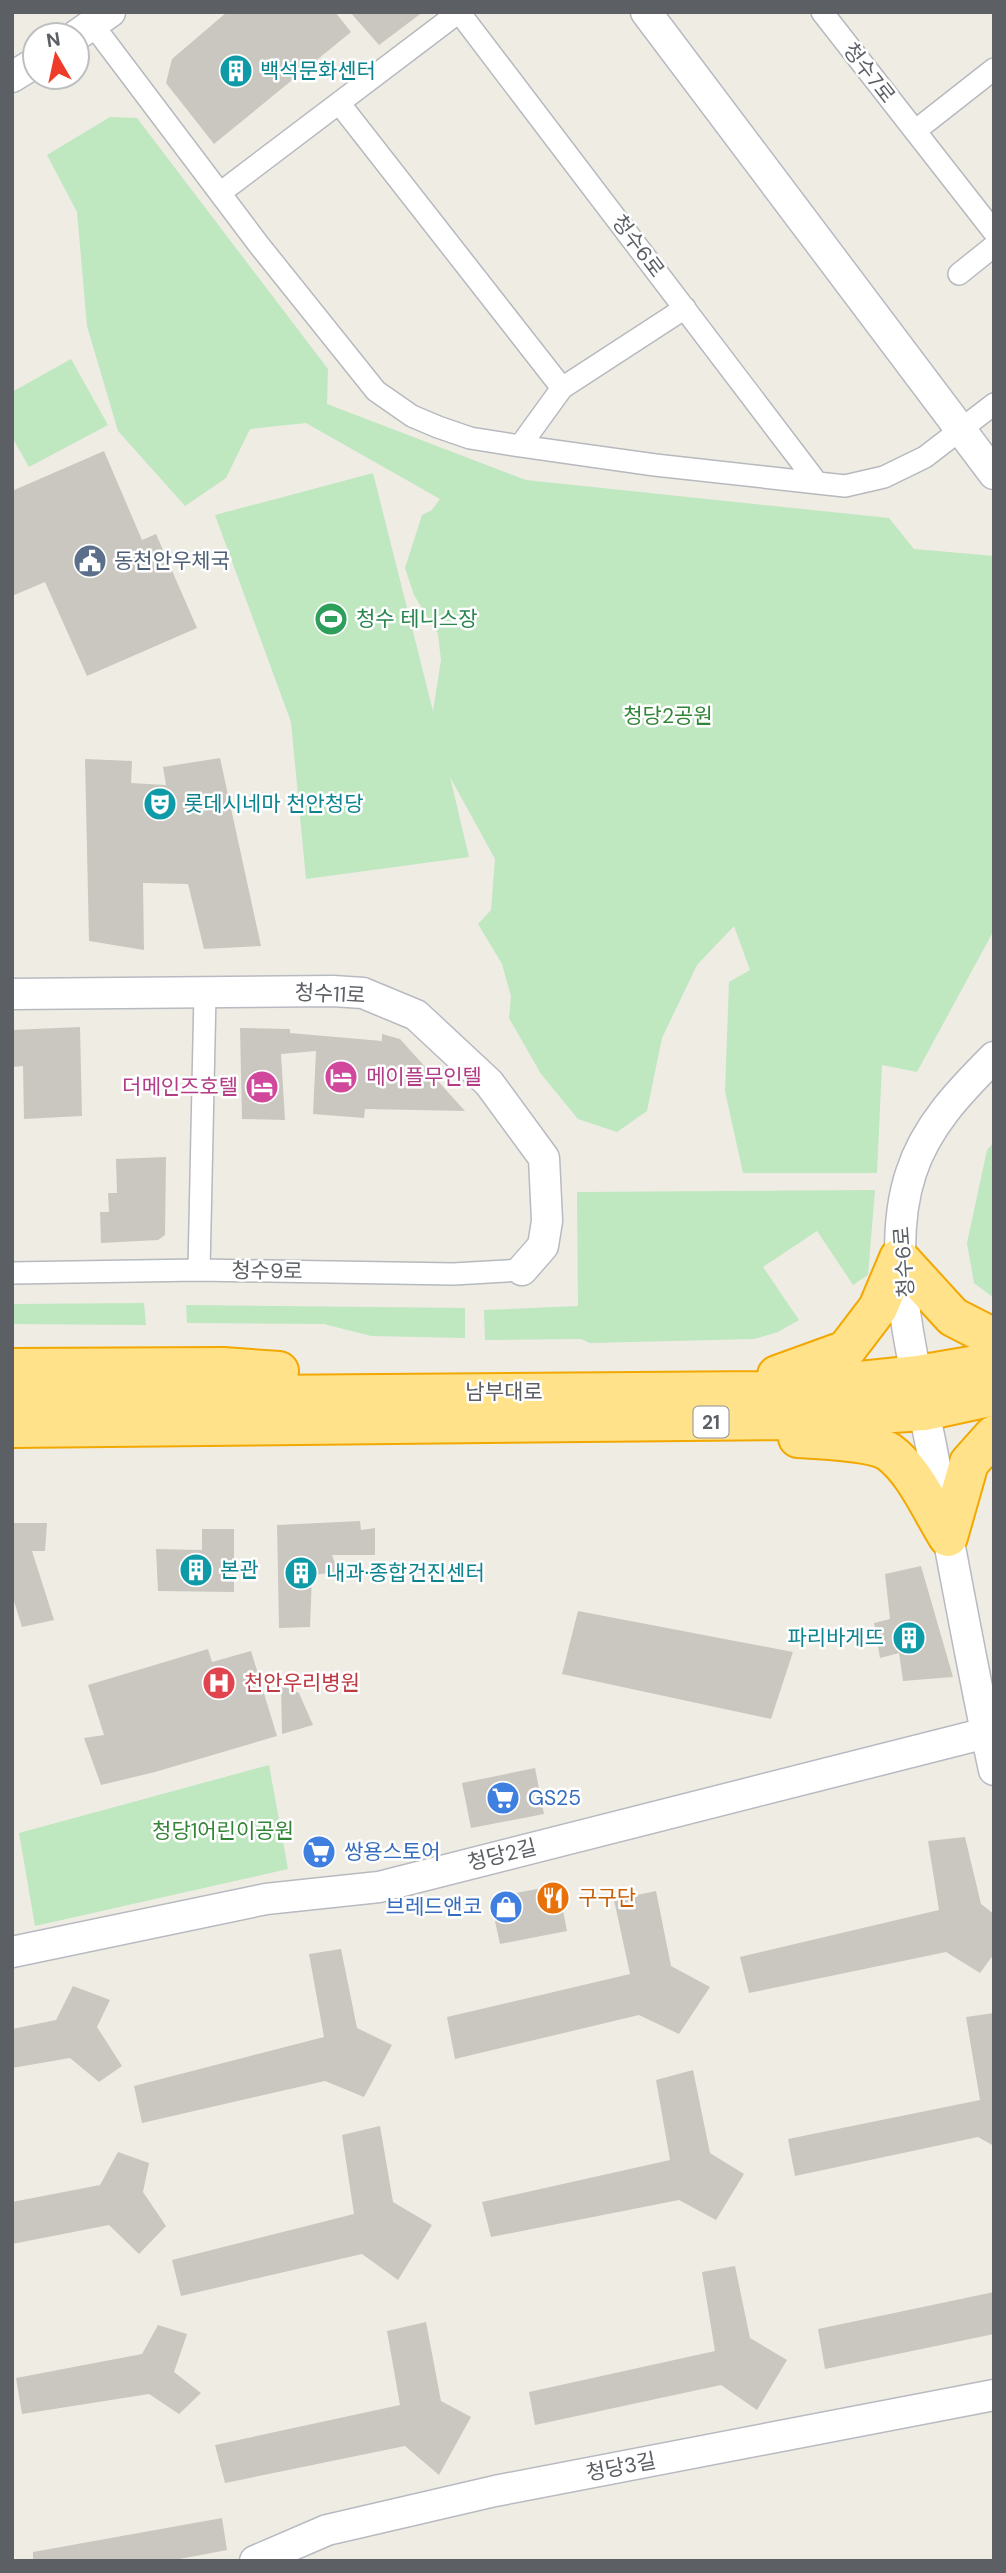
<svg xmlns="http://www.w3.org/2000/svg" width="1006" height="2573" viewBox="0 0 1006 2573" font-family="'DM Sans','Noto Sans KR',sans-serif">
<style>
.green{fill:#bfe7c0}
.building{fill:#cac7c1}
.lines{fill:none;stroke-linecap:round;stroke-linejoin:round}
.street-casing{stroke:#b6b9be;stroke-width:24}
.secondary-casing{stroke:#b7bac0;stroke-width:33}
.highway-casing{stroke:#f2a800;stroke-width:42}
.street{stroke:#fff;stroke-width:21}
.secondary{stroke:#fff;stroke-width:30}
.highway{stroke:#ffe28a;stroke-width:38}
.labels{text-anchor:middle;stroke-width:5;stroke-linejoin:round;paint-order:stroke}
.shield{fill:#fff;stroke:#8d9093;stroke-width:2}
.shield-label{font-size:19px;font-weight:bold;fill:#5c6065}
.culture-label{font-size:21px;fill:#0d838f;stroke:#fff;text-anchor:start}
.street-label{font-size:21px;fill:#5c6065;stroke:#fff}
.service-label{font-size:21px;fill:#4e5e75;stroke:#fff;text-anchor:start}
.leisure-label{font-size:21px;fill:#27864d;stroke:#fff;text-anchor:start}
.park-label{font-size:21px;fill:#328537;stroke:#fff}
.hotel-label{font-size:21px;fill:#b23c85;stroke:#fff;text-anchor:start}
.health-label{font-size:21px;fill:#be3a42;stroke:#fff;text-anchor:start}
.shop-label{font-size:21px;fill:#366cbe;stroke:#fff;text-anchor:start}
.food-label{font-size:21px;fill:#c56008;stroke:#fff;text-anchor:start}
</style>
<rect width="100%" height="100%" fill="#efece4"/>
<path class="green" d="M110 117 137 118 328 369 327 404 526 480 889 518 914 549 994 556V930L917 1072 882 1065 877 1173H743L725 1091 729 982 750 970 734 926 697 965 662 1038 647 1111 617 1132 578 1119 541 1074 509 1018 511 996 502 964 478 924 491 910 495 859 450 777 469 857 306 879 291 722 215 515 373 473 433 711 441 660 438 634 414 595 405 568 422 515 432 510 440 499 306 423 250 429 226 478 185 506 118 431 87 326 77 212 47 155Z
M71 359 108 425 29 467 12 437V392Z
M994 1142V1298L974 1283 967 1243 987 1150Z
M875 1190 868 1275 853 1285 817 1231 763 1267 799 1320 778 1332 754 1339 590 1343 581 1339 485 1340 484 1310 578 1306 577 1192Z
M144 1303 146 1325 12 1324V1304Z
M186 1305 465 1308V1338L371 1336 324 1324 187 1323Z
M269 1765 288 1869 35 1926 19 1833Z"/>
<path class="building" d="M227 12H335L351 32 214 144 166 83 172 59Z
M350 12H423L379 45Z
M104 451 142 540 156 534 197 628 87 676 45 582 12 596V491Z
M220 758 261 946 204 949 188 884 143 883 144 950 89 941 85 759 132 761 131 783 166 785 163 767Z
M80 1027 82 1116 24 1119 23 1066 12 1067V1030Z
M240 1028 290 1029V1033L382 1041V1034L400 1039 465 1111 365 1109 364 1118 313 1114 316 1051 281 1054 285 1120 242 1119Z
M166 1157 165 1235 158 1240 101 1243 100 1212H109L108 1193H117L116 1159Z
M360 1521 361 1530 375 1528V1555H332L338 1572 312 1575 310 1627 279 1628 277 1525Z
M12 1523H47L45 1551H32L54 1620 22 1627 12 1595Z
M202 1529H234V1592L158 1591 156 1549 202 1550Z
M921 1566 953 1677 903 1681 899 1653 880 1658 874 1623 890 1619 885 1574Z
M578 1611 793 1652 771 1719 562 1674Z
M208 1649 212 1662 251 1651 277 1736 155 1772 101 1785 84 1738 104 1735 88 1685Z
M281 1685 299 1693 313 1725 282 1734Z
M535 1768 544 1814 471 1828 462 1783Z
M965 1837 981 1904 994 1914V1954L980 1973 946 1952 749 1993 740 1957 939 1910 928 1841Z
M558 1885 567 1931 500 1944 490 1898Z
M656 1891 671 1966 710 1987 679 2034 639 2015 455 2059 447 2017 630 1974 614 1900Z
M341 1949 357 2028 392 2045 364 2097 325 2081 142 2123 134 2086 324 2037 309 1954Z
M73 1986 110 2000 97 2027 122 2066 99 2082 70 2058 12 2068V2029L56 2020Z
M994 2013V2146L978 2137 795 2176 788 2139 980 2100 966 2017Z
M693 2070 710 2153 744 2174 716 2220 679 2200 491 2237 482 2202 670 2160 656 2080Z
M380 2126 393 2202 432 2225 398 2280 362 2254 181 2296 172 2260 354 2214 342 2135Z
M118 2152 149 2163 143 2192 166 2226 139 2254 109 2225 12 2244V2202L100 2185Z
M735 2266 750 2338 787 2360 757 2410 721 2385 535 2425 529 2392 715 2351 702 2272Z
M994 2292V2334L825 2369 818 2329Z
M426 2322 441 2401 471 2417 439 2475 405 2446 225 2483 215 2445 400 2405 387 2331Z
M158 2325 187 2334 174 2372 201 2393 179 2414 149 2394 22 2414 16 2378 142 2354Z
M222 2518 227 2550 169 2561H33V2552Z"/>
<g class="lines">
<defs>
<path id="street" d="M459 12 815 480
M822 12 994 232
M93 25 259 245 376 391 412 416 438 427 470 438 520 446 655 465 845 486 884 477 925 457 994 404
M339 103 562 388
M915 131 994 69
M220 193 459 12
M959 274 994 246
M520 446 562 388 685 308
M199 1270 205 994
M12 1273 199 1270 454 1274 522 1270"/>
<path id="secondary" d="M646 12 994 474
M77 35 110 12
M12 77 35 63
M12 994 333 991 363 993 416 1015 489 1083 544 1158 547 1221 543 1246 522 1270
M994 1057C960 1091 926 1126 911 1173 882 1260 918 1373 934 1461 953 1564 972 1667 994 1770
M12 1952 266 1899 379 1887 994 1731
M255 2561 327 2530 495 2491 994 2395"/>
<path id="highway" d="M12 1368 223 1367 279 1371
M777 1375 846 1350 878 1308 899 1258 953 1317 994 1338
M12 1397 762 1391 918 1375 994 1362
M12 1428 779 1420 925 1411 994 1396
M798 1438C817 1439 874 1442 889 1452 915 1471 931 1510 948 1537
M948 1537 969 1463 994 1435"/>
</defs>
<use href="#street" class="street-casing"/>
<use href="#secondary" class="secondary-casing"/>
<use href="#highway" class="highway-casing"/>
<use href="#street" class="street"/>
<use href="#secondary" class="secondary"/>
<use href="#highway" class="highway"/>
</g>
<defs>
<symbol id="building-disc" viewBox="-11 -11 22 22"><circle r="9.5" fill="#0f9aa8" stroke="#fff"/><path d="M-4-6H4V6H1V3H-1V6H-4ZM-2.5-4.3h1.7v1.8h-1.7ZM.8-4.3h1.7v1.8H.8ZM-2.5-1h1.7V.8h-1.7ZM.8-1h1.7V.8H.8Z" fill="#fff"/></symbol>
<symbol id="civic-disc" viewBox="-11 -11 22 22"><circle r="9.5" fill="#5c6f8a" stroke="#fff"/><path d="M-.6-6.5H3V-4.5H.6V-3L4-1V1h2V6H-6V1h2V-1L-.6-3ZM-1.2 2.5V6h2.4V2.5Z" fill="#fff"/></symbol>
<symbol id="stadium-disc" viewBox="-11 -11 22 22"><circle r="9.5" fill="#2e9e5b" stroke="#fff"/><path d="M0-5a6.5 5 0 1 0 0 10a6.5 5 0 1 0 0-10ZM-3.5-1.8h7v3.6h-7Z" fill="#fff"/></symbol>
<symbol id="theatre-disc" viewBox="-11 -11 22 22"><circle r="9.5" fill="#0f9aa8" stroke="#fff"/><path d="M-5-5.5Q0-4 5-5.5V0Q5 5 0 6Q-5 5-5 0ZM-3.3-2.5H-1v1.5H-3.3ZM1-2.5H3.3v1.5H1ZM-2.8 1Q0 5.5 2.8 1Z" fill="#fff"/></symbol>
<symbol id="hotel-disc" viewBox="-11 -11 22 22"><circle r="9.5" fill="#d1479c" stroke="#fff"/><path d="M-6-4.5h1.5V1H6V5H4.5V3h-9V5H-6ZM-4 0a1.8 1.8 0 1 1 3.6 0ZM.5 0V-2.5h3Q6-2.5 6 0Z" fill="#fff"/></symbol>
<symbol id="hospital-disc" viewBox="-11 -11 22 22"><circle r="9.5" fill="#e0444e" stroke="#fff"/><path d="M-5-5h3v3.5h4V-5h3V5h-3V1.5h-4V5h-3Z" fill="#fff"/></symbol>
<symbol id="supermarket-disc" viewBox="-11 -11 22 22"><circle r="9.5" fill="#3f7fe0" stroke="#fff"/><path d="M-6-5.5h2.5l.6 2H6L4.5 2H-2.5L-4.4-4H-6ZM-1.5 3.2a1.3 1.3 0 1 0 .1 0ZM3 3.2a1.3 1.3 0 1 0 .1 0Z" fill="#fff"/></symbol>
<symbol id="restaurant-disc" viewBox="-11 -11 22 22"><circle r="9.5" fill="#e8710a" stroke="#fff"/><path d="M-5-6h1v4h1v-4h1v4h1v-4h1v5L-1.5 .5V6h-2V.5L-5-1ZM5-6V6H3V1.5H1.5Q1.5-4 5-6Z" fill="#fff"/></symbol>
<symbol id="shop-disc" viewBox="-11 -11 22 22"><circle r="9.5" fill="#3f7fe0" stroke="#fff"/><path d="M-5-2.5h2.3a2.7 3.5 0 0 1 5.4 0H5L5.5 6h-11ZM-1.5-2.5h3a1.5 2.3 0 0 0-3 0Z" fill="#fff"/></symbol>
</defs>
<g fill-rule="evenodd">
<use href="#building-disc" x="217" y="52" width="38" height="38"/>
<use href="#civic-disc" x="71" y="542" width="38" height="38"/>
<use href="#stadium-disc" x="312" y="600" width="38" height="38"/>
<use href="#theatre-disc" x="141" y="785" width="38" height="38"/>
<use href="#hotel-disc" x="322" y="1058" width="38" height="38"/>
<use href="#hotel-disc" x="243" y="1068" width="38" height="38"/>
<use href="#building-disc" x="177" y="1551" width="38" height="38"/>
<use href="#building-disc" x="282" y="1554" width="38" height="38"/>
<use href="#building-disc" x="890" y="1619" width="38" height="38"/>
<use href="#hospital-disc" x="200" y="1664" width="38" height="38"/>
<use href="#supermarket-disc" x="484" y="1779" width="38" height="38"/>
<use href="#supermarket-disc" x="300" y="1833" width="38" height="38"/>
<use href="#restaurant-disc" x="534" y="1879" width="38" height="38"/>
<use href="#shop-disc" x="487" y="1888" width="38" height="38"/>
</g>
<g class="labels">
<rect class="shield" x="693.5" y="1406.5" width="35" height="31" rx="5"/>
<g class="shield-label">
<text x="711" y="1429">21</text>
</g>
<g class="culture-label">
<text x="260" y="78">백석문화센터</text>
<text x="184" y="811">롯데시네마 천안청당</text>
<text x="220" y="1577">본관</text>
<text x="326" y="1580">내과·종합건진센터</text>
<text x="884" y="1645" text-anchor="end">파리바게뜨</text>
</g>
<g class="street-label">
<text transform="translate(869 73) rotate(52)" y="7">청수7로</text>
<text transform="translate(638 246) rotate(53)" y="7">청수6로</text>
<text transform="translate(330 994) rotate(3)" y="7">청수11로</text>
<text transform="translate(904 1262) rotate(-94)" y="7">청수6로</text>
<text transform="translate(267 1271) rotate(1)" y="7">청수9로</text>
<text x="504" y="1399">남부대로</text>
<text transform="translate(502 1855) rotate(-14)" y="7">청당2길</text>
<text transform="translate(621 2467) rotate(-11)" y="7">청당3길</text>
</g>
<g class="service-label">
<text x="114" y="568">동천안우체국</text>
</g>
<g class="leisure-label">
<text x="356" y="626">청수 테니스장</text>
</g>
<g class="park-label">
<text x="668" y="723">청당2공원</text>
<text x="223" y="1838">청당1어린이공원</text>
</g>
<g class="hotel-label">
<text x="366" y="1084">메이플무인텔</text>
<text x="238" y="1094" text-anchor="end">더메인즈호텔</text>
</g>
<g class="health-label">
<text x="244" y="1690">천안우리병원</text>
</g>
<g class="shop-label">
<text x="528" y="1805">GS25</text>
<text x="344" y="1859">쌍용스토어</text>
<text x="482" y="1914" text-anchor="end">브레드앤코</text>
</g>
<g class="food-label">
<text x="578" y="1905">구구단</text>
</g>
</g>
<rect width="1006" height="2573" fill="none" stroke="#5c6065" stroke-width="28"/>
<g transform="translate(56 56) rotate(351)"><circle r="33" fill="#ffffff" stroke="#bebfc1" stroke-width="2"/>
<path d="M0-5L12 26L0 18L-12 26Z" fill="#ee3b2a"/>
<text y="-10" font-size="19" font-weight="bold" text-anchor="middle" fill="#5c6065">N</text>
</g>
</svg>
